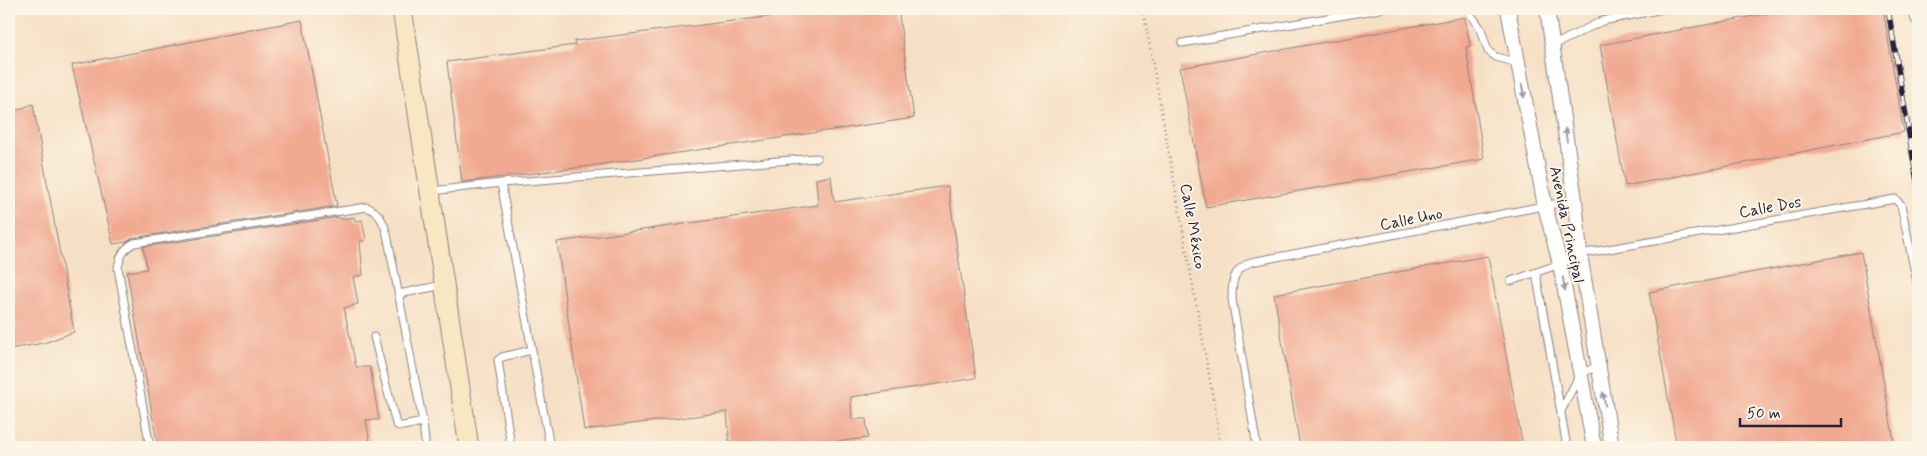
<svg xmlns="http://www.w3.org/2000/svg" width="1927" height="456" viewBox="0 0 1927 456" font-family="Mynerve,sans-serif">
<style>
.building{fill:#f1a991}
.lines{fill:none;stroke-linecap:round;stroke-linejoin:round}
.lane-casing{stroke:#8c8180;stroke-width:9}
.street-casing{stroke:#8c8180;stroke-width:16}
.secondary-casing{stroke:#8c8180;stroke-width:21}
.path{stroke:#8c8180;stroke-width:2.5;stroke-dasharray:1 4;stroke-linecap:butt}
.lane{stroke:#fff;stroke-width:7}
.street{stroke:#fff;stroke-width:14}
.secondary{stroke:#f9e7c3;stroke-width:19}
.rail-casing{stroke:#22223b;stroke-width:5.5}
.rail{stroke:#fcf5e5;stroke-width:4;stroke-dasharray:11;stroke-linecap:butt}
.oneway{fill:#9c9ca7}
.labels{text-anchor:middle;stroke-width:4;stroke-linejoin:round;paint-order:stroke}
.street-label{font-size:16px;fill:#22223b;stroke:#fcf5e5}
</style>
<rect width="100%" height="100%" fill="#fcf5e5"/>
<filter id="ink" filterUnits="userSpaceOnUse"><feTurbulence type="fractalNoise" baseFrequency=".02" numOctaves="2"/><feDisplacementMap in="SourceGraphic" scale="10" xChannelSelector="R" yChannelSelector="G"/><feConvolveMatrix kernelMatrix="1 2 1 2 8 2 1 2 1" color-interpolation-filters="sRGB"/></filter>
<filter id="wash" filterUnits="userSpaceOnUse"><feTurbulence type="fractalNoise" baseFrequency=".0096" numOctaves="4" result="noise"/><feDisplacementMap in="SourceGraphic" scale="20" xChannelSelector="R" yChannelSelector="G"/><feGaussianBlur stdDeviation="1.12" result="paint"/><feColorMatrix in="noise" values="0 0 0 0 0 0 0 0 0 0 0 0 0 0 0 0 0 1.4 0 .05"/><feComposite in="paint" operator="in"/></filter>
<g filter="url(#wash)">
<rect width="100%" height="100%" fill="#f6e0c5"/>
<g id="blocks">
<path class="building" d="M829 9H898L914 118 583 167 462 182 447 62 575 45 574 41Z
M1790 9H1883L1904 132 1625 186 1600 45Z
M1465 17 1470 46 1466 47 1484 159 1206 207 1180 68Z
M302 20 337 206 133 238 126 242 113 244 72 65Z
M33 104 74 332 44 343 9 349V113Z
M831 176 834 202 948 186 976 378 851 397 852 419H866L868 438 789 447H730L727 412 584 430 557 242 818 205 816 179Z
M339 217V219L354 217 355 221 362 220 366 240 360 242 363 275 353 277 358 304 344 308 356 367H370L379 420H366L371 447H158L127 272 147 269 143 247Z
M1861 252 1895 447H1677L1649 292Z
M1488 256 1523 447H1300L1274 294Z"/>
</g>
</g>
<g filter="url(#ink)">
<use href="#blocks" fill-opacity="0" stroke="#8c8180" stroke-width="1"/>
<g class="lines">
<defs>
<path id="lane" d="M1467 9 1481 29 1488 51 1496 57 1518 63
M1182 43 1380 9
M1552 46 1602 21 1663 9
M432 191 501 183
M1536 273 1567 447
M1511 281 1560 264 1580 254 1895 199 1901 205 1918 287
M399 294 443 285
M374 337 396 424 399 426H403L423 422
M1561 411 1580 374 1598 366
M150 447 118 268C120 256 123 249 134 243L367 207C380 213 383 221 387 234L423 422 425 442
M511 447 498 360 502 357 532 350
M550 447 501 183 817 158
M1257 447 1232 299C1232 280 1233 270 1251 262L1575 200"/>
<path id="street" d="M1508 9 1545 206 1560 264 1594 447
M1547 9 1575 200 1580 254 1612 447
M1917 9 1918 18"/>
<path id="secondary" d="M402 9 469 447"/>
</defs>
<use href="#lane" class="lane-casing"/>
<use href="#street" class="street-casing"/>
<use href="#secondary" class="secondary-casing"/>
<path class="path" d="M1143 9 1214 403 1219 436V447"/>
<use href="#lane" class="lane"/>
<use href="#street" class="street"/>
<use href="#secondary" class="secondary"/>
<defs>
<path id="rail" d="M1888 9 1918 187"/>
</defs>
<use href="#rail" class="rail-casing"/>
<use href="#rail" class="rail"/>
</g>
<defs><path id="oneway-solid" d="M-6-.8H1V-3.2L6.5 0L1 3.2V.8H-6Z" transform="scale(1.25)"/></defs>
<g class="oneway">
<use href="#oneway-solid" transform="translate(1523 91) rotate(79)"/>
<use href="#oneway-solid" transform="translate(1566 135) rotate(-98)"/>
<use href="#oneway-solid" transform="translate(1564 284) rotate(80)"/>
<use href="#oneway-solid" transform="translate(1604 399) rotate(-100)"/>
</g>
</g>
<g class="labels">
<g class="street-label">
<text transform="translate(1770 206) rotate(-10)" y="6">Calle Dos</text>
<text transform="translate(1411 218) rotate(-11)" y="6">Calle Uno</text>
<text transform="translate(1568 224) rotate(78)" y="6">Avenida Principal</text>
<text transform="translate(1194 226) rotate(80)" y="6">Calle México</text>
</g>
</g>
<rect width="1927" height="456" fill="none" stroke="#fcf5e5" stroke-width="30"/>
<path d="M1740 418v8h101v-8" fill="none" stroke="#22223b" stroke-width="2.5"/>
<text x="1747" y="418" font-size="15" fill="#22223b" stroke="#fcf5e5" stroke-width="4" paint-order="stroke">50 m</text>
</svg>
